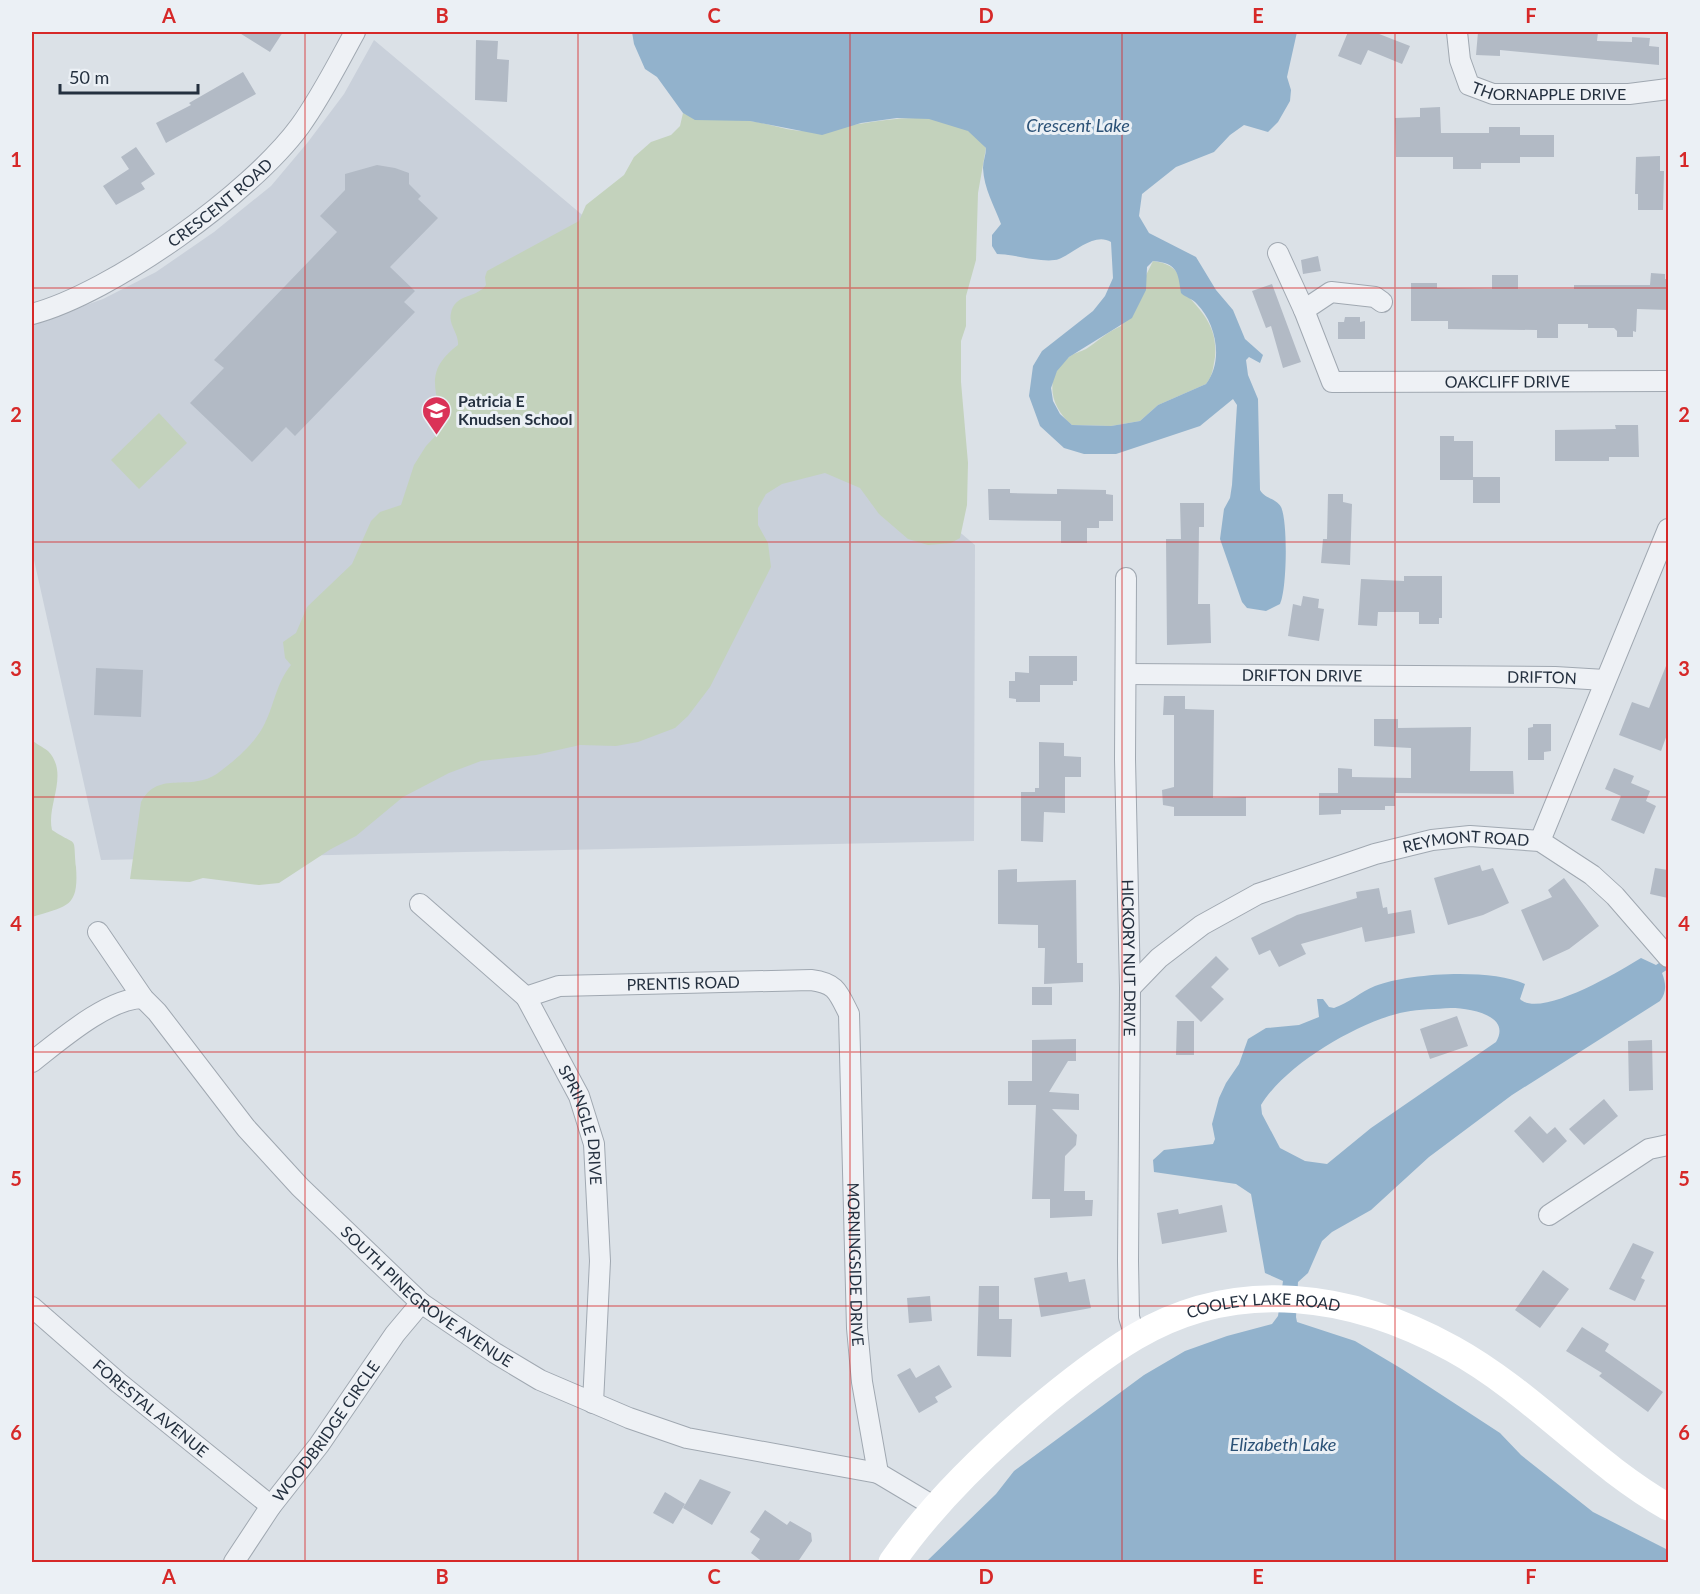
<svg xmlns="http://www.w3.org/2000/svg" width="1700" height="1594" viewBox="0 0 1700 1594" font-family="Lato,sans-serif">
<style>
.built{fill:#c9d0da}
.green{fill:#c3d2bc}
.water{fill:#92b2cc;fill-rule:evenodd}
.building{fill:#b2bac5}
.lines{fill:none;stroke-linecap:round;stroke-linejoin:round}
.minor-casing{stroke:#a0a8b1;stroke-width:22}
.minor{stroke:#eef1f5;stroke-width:20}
.secondary{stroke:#fff;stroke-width:27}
.grid{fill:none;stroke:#d62828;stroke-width:1.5;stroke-opacity:0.55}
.labels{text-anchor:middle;stroke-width:6;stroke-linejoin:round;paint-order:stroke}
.street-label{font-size:16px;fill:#24303f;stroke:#ebf0f5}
.poi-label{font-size:16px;font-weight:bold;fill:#24303f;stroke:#ebf0f5;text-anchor:start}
.water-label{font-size:18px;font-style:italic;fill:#2b5176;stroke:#ebf0f5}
.neatline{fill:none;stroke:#d62828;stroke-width:2}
.grid-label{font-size:20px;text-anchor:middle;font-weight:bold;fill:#d62828}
</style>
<rect width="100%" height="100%" fill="#dbe1e7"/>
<path class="built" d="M374 40 975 545 974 841 101 860 32 551V324L103 299 156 272 214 232 271 186 308 142 344 94Z"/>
<path class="green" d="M683 113C704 124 727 117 750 121 768 123 785 131 804 131 856 130 948 93 986 148L978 193 976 260 966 296V326L961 341V382L968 463 967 505 960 538 951 543 928 545 908 539 879 514 860 488 825 473 782 484 766 494 758 508V525L768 543 771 567 710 687 688 716 675 728 638 742 616 746 580 745 536 755 481 761 449 773 403 797 356 836 331 849 279 883 259 885 203 878 190 882 130 879 141 802C159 769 190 793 218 773 233 762 254 744 263 727 274 707 276 683 291 665L285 658 283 642 296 633 307 607 352 564 371 521 380 512 401 505 414 465 426 446 442 429C439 392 421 373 458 345 459 333 448 325 451 313 455 293 476 299 486 285L485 277 487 271 579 221 586 205 624 175 634 157 651 142 671 135 680 126Z
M1153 261C1169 263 1182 270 1180 288 1200 309 1218 325 1215 357 1213 368 1213 375 1206 384L1158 405 1140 421 1111 426 1072 425C1050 407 1043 377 1069 357 1074 353 1080 352 1086 349 1098 341 1107 332 1121 326Z
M159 413 187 443 139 489 111 460Z
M32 740C36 744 43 747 48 751 70 774 46 805 52 830 79 848 73 833 76 867 79 908 67 906 32 917Z"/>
<path class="water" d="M632 32H1297L1287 77 1291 90 1290 101 1278 122 1268 132 1244 125 1230 135 1214 152 1176 167 1142 194 1139 216 1149 233 1196 257 1216 290 1233 310 1245 339 1263 355 1260 363 1249 357 1246 360 1248 375 1258 399 1260 490C1265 499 1276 498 1281 507 1288 521 1287 590 1280 604L1266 611 1247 608 1242 602 1220 539 1224 509 1230 498 1232 485 1237 405 1233 399 1200 426 1116 454H1084L1064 448 1040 426 1029 396 1033 366 1042 351 1093 311 1105 296 1113 278 1111 242C1094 232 1074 253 1059 259 1045 264 1013 254 997 254L992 246V235L1001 224C994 205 984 189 983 168 983 161 986 155 986 148L968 131 929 119 897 118 861 123 822 135 750 121 695 120 683 113 657 77 645 69 634 44ZM1153 261C1178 263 1178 273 1181 293 1186 298 1192 298 1197 304 1216 323 1224 361 1206 384L1158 405 1140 421 1111 426 1072 425 1060 414 1053 401 1051 388 1057 371 1069 357 1132 318 1146 290 1147 267Z
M1668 957V969L1662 973C1666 983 1667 992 1660 1001L1512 1095 1429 1157 1371 1210 1332 1232 1322 1241 1308 1273 1298 1282 1296 1317 1297 1322 1355 1341 1402 1369 1500 1433 1521 1455 1593 1512 1668 1550V1562H926L996 1494 1014 1471 1144 1375 1185 1351 1227 1336 1272 1324 1278 1316 1283 1281 1265 1273 1251 1194 1236 1184 1154 1172 1153 1160 1164 1150 1213 1144 1215 1139 1212 1124 1219 1098 1226 1083 1239 1064 1248 1039 1266 1028 1299 1025 1319 1017 1317 999H1323L1329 1007 1334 1008C1349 1003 1360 992 1375 986 1409 973 1490 968 1525 984L1520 999C1540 1019 1620 971 1641 958L1656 965ZM1451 1008C1469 1008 1512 1015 1496 1042L1371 1128 1327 1164 1305 1161 1280 1148 1262 1114 1261 1105C1285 1065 1359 1021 1405 1012 1420 1009 1436 1009 1451 1008Z"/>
<path class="building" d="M238 32H283L270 52Z
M1348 32H1374L1410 46 1402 64 1368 50 1361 65 1338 56Z
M1478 32H1598L1597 41 1632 42V37L1650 38 1649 46 1659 47V65L1500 50V56L1476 55Z
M476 40 498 41 497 59 509 60 507 102 475 100Z
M243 72 256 94 166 143 156 123 191 105 189 103Z
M1440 107 1441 133H1489V127H1520V135H1554V157H1520V163H1481V169H1453V157H1396L1395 118 1420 117V108Z
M136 147 155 174 141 183 145 189 116 205 103 186 129 169 121 157Z
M1660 156V171H1664L1663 210H1638V194H1635L1636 157Z
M377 165 395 168 409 173V184L421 196 418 199 438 218 390 267 415 291 404 302 415 312 295 436 286 427 252 462 190 403 224 368 214 360 337 232 320 216 345 190V174Z
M1318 256 1321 271 1303 274 1301 260Z
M1651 273 1665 274V279H1668V310L1637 309 1636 332 1633 331V337H1617V331L1614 328H1588V324H1558V338H1537V330L1448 329V321H1411V283H1437V288L1492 289V275H1518V289H1574V285H1650Z
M1272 284 1301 362 1283 368 1271 326 1266 328 1252 291Z
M1345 317H1360V322L1365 321V339H1338V322H1344Z
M1615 425H1638L1639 457H1609V461H1555V430L1616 429Z
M1440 436H1454V441H1473V477H1500V503H1473V480H1440Z
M988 489H1010V493L1057 494V489L1106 490V494L1113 495V521H1099V528H1087V543H1061V521L989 520Z
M1328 494H1343V502L1352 504 1350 565 1321 563 1323 539H1327Z
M1180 503H1204V527H1199L1198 604H1210L1211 643 1167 645 1166 539H1181Z
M1404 576H1442V618H1439V624H1419V612H1378L1377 626 1358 625 1361 579 1404 581Z
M1303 596 1319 599 1318 608 1324 609 1319 641 1288 636 1293 604 1301 606Z
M1029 656H1077V681H1073V685H1040V702H1016V699L1009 698V681H1015V672L1029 673Z
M1668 661V732L1661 751 1619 735 1632 702 1649 708Z
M96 668 143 670 141 717 94 715Z
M1164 696H1185V709L1214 710 1213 798 1246 797V816H1174V807L1163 805 1162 790 1174 787V715H1163Z
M1374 719H1398V728L1471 727 1470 771H1513L1514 794 1395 793V806H1385V810H1341V814L1319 815V793H1338V768L1352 769V777L1411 778V748L1374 746Z
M1533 724H1551V751L1544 752V760H1528V728L1533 727Z
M1039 742 1064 743V756L1081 757V777H1065V813L1044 812 1043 842 1021 841V792H1035V788H1039Z
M1614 768 1634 776 1631 783 1650 791 1646 801 1656 806 1644 834 1611 820 1621 796 1605 789Z
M1480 865 1482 871 1493 868 1509 903 1483 915 1448 925 1434 878Z
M1655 868 1668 870V898L1650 894Z
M1017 869V882L1076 880 1077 963H1083V982L1044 984 1045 948H1038V925L998 924V870Z
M1564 878 1599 926 1569 949 1543 961 1521 910 1552 897 1548 890Z
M1379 888 1383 908 1387 907 1388 914 1411 910 1415 933 1365 942 1362 927 1301 944 1306 954 1279 967 1270 950 1259 955 1251 938 1297 915 1357 898 1356 892Z
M1216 956 1229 969 1211 987 1224 999 1201 1022 1175 996Z
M1032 987H1052V1005H1032Z
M1457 1016 1468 1046 1430 1059 1420 1029Z
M1177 1021H1194V1055H1176Z
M1076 1039V1061H1068L1049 1092 1079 1094V1110L1052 1109 1077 1135 1076 1145 1065 1156 1064 1191H1085V1200H1093L1092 1216 1050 1218V1199H1032L1036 1105H1008V1081H1032V1040Z
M1652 1040 1653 1090 1629 1091 1628 1041Z
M1604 1099 1618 1116 1584 1145 1569 1129Z
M1530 1116 1547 1134 1555 1127 1567 1141 1543 1163 1514 1131Z
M1222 1205 1227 1232 1162 1244 1157 1213 1178 1209 1179 1214Z
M1633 1243 1654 1252 1641 1278 1645 1280 1635 1301 1609 1289Z
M1543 1270 1569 1289 1540 1328 1515 1310Z
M1067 1272 1069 1282 1085 1279 1091 1308 1041 1317 1034 1278Z
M979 1286H999V1319H1012L1011 1357 977 1356Z
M930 1296 932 1321 909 1323 907 1298Z
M1582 1327 1609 1344 1605 1351 1663 1392 1648 1412 1599 1376 1602 1373 1566 1351Z
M939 1365 952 1387 935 1397 938 1402 919 1413 897 1375 910 1368 916 1378Z
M700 1479 731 1492 712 1525 683 1508Z
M665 1492 685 1504 673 1524 653 1513Z
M765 1510 787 1525 790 1521 811 1533 812 1541 797 1563H764L751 1553 760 1539 750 1532Z"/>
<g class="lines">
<defs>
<g id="minor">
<path id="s1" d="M1457 32 1460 60 1469 85 1493 94H1629L1668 89"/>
<path d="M1278 253 1304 310"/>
<path id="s2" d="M1382 302 1375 297 1331 292 1304 310 1332 382 1668 381"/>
<path id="s3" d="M32 314C112 293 251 193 300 126 321 97 338 63 355 32"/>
<path id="s4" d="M1126 578 1125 759 1130 988 1128 1261 1129 1317 1135 1337"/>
<path id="s5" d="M1126 674 1555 677 1605 680"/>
<path d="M1540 841 1668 529"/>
<path id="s6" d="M420 904 526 997 579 1096 594 1144 600 1261 593 1403"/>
<path id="s7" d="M98 932 143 998 157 1012 246 1128 300 1187 421 1303 495 1353 540 1380 629 1418 687 1438 878 1473"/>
<path id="s8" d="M1130 988 1159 958 1202 925 1258 894 1375 854 1432 840 1470 836 1540 841 1592 875 1615 896 1668 957"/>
<path id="s9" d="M526 997 559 986 811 980C836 983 838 992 849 1014L857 1328 862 1382 878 1473 935 1507"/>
<path d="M32 1062C59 1041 108 998 143 998"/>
<path d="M1549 1215 1649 1149 1668 1145"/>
<path id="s10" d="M32 1307 119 1383 271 1506"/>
<path id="s11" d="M234 1562 271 1506 319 1445 395 1334 421 1303"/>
</g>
</defs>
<use href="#minor" class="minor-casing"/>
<use href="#minor" class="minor"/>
<path class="secondary" id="s12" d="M892 1562C930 1507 979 1459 1030 1415 1063 1387 1098 1359 1135 1337 1238 1276 1353 1294 1453 1349 1531 1392 1591 1463 1668 1507"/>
</g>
<path class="grid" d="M305 32V1562M578 32V1562M850 32V1562M1122 32V1562M1395 32V1562M32 288H1668M32 542H1668M32 797H1668M32 1052H1668M32 1306H1668"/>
<defs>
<symbol id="school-pin" viewBox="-11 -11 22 30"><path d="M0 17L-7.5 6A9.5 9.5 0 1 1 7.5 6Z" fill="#da3257" stroke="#ebf0f5"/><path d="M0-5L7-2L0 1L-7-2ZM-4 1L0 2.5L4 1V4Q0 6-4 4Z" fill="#fff"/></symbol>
</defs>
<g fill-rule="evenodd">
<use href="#school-pin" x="420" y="394" width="33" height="45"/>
</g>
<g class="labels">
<g class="street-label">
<text dy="6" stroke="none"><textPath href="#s1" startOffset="136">THORNAPPLE DRIVE</textPath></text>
<text dy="6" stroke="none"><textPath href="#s3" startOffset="220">CRESCENT ROAD</textPath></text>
<text dy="6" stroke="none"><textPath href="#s2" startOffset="338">OAKCLIFF DRIVE</textPath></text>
<text dy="6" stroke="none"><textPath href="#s5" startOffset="176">DRIFTON DRIVE</textPath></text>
<text dy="6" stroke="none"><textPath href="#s5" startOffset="416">DRIFTON</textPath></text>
<text dy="6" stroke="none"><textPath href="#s8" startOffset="376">REYMONT ROAD</textPath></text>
<text dy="6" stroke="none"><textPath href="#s4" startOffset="380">HICKORY NUT DRIVE</textPath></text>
<text dy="6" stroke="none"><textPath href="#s9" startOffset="159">PRENTIS ROAD</textPath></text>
<text dy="6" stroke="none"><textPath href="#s6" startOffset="282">SPRINGLE DRIVE</textPath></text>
<text dy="6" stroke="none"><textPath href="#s9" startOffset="592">MORNINGSIDE DRIVE</textPath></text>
<text dy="6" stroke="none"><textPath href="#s7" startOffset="494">SOUTH PINEGROVE AVENUE</textPath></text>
<text dy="6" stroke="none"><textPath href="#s12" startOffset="468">COOLEY LAKE ROAD</textPath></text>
<text dy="6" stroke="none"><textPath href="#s10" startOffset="156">FORESTAL AVENUE</textPath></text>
<text dy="6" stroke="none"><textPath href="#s11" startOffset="160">WOODBRIDGE CIRCLE</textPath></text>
</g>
<g class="poi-label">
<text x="458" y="407">Patricia E<tspan x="458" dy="18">Knudsen School</tspan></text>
</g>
<g class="water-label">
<text x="1078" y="132">Crescent Lake</text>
<text x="1283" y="1451">Elizabeth Lake</text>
</g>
</g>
<rect width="1700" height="1594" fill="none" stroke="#ebf0f5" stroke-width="66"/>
<path d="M60 84v9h138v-9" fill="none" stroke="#24303f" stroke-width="3"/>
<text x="69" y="84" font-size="18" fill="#24303f" stroke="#ebf0f5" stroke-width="4.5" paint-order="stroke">50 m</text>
<rect x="33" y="33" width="1634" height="1528" class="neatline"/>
<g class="grid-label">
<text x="169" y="23">A</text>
<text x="442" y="23">B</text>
<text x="714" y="23">C</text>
<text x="986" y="23">D</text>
<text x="1258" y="23">E</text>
<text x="1531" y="23">F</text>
<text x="16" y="167">1</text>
<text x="1684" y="167">1</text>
<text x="16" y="422">2</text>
<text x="1684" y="422">2</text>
<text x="16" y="676">3</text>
<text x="1684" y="676">3</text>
<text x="16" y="931">4</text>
<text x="1684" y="931">4</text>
<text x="16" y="1186">5</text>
<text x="1684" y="1186">5</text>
<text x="16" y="1440">6</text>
<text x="1684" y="1440">6</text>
<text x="169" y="1584">A</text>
<text x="442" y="1584">B</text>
<text x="714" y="1584">C</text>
<text x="986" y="1584">D</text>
<text x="1258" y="1584">E</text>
<text x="1531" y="1584">F</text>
</g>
</svg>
